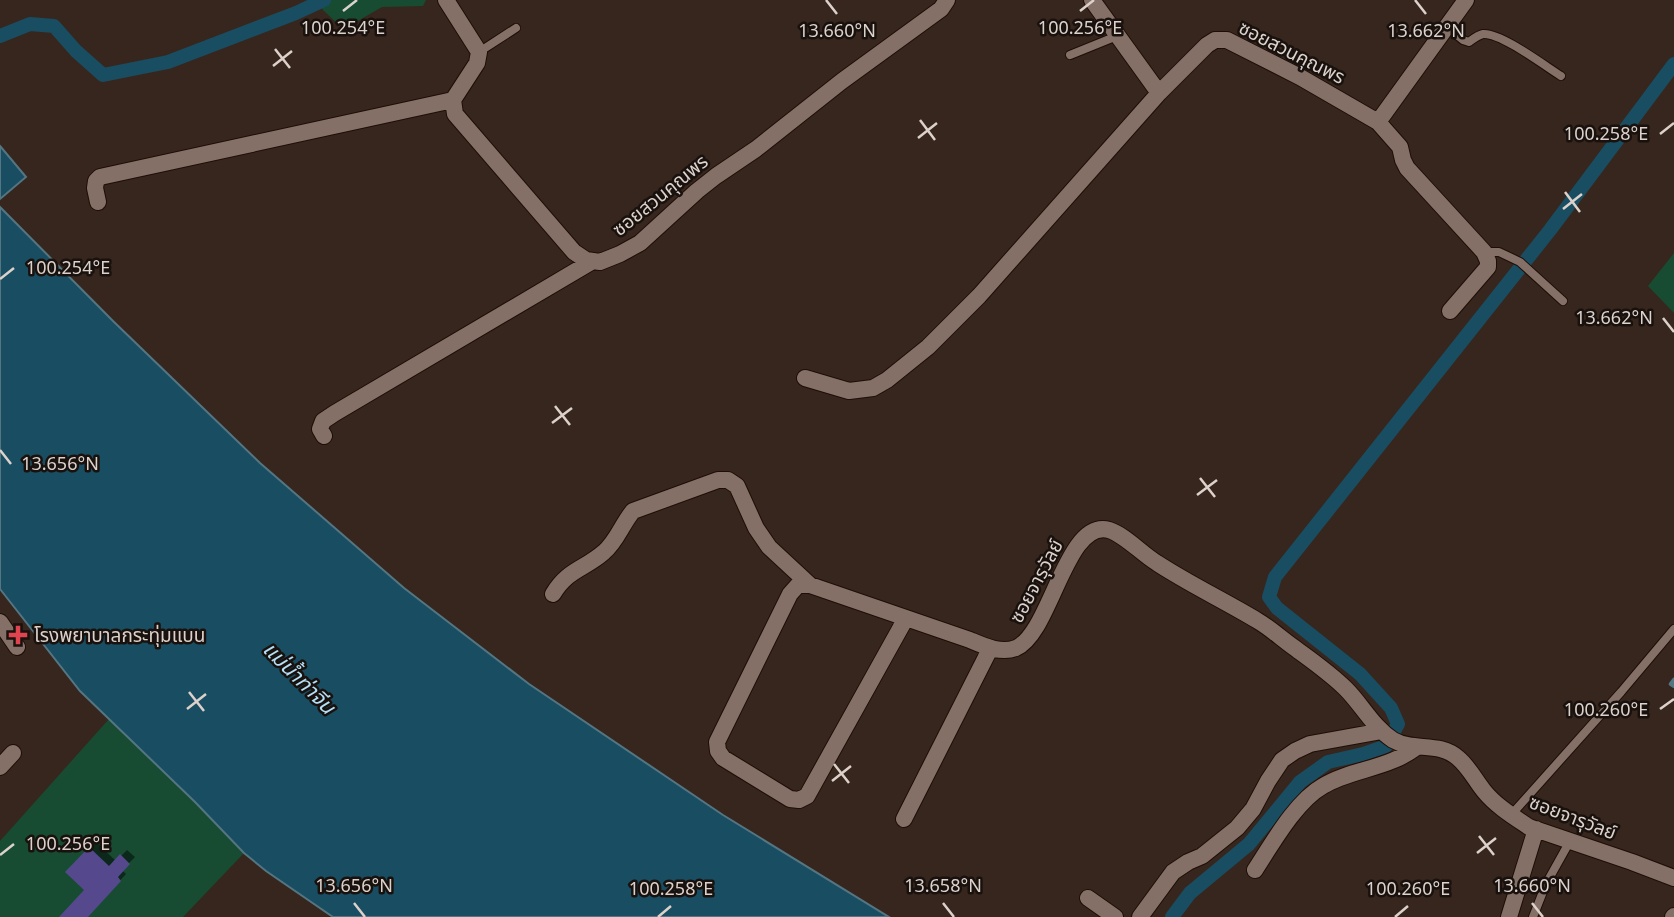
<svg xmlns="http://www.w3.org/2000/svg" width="1674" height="917" viewBox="0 0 1674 917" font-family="'Noto Sans','Noto Sans Thai',sans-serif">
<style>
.green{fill:#174c32}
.water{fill:#194d62;stroke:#547582;stroke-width:2}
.shadow{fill:#0007}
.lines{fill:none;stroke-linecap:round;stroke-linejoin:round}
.stream{stroke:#547582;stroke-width:4.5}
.canal{stroke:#194d62;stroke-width:14}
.building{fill:#55488c}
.lane-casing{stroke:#1e0e07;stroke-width:10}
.street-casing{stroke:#1e0e07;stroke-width:18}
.lane{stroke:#847066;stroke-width:8}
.street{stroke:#847066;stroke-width:16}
.ticks{fill:none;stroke:#dcd1cb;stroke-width:2.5}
.health-dot{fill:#e0444e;stroke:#18110d;stroke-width:2.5}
.labels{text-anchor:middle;stroke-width:5;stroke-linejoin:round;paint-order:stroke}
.street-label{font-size:19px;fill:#dcd1cb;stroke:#18110d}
.poi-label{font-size:19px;fill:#dcd1cb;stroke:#18110d;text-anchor:start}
.water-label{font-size:21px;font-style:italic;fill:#b3e0f6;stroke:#18110d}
.ticks-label{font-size:18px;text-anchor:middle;fill:#dcd1cb;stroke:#18110d;stroke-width:5;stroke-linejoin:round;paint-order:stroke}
</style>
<rect width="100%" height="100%" fill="#37261d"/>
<path class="green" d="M317 0H426L423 6 382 7 356 22 339 25 323 10Z
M1674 253V313L1648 286Z
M109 719 195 802 244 853 183 917H0V841Z"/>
<path class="water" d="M0 146 26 177 0 199Z
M0 207 113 321 260 463 404 588 529 684 723 815 889 917H333L266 871 244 853 195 802 80 691 0 589Z"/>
<path class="shadow" d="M96 842 116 861 127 850 135 857 122 870 126 874 86 917H61L87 890 67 872Z"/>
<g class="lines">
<path class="stream" d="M1674 680 1671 684 1674 686"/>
<path class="canal" d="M0 36 30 24 54 26 76 51 103 75 168 62 296 13 324 0
M1172 917 1190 893 1249 844 1300 782 1328 762 1363 754 1386 746 1398 724 1391 708 1360 674 1277 608 1269 597 1275 577 1550 230 1674 64"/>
</g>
<path class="building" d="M89 847 109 866 120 854 130 864 118 877 121 881 88 917H59L84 890 65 872Z"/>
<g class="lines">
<defs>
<path id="lane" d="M1447 27 1463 40 1469 42C1473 39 1478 35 1483 34 1500 32 1545 66 1561 76
M479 52 516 28
M1070 55 1117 36
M1484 252H1499L1520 262 1563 301
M1511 815 1621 692 1674 629
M1533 917 1546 884 1570 841"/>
<path id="street" d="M446 0 479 52 477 63 453 100 455 114 574 252 586 260 600 262 620 254 640 243 697 191 716 176 756 149 842 81 941 9 947 0
M1092 0 1159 93
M1378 122 1466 0
M98 202 95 188 96 181 100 177 453 100
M805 378 849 391 873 388 887 380 928 347 979 296 1159 93 1207 45 1215 40H1227L1300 77 1378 122 1400 147 1403 160 1407 168 1484 252 1488 261V267L1450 311
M324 436 320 429 323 421 335 413 591 262
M810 585H798L790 594 717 742 718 751 723 758 790 799 799 800 807 796 906 618
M553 594C568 569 585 569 604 552 617 541 622 524 633 511L718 480H728L737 486 756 528 769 547 810 585 970 640C984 646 1001 654 1016 648 1051 633 1066 518 1109 530 1125 535 1142 554 1157 563 1189 584 1225 601 1258 621 1270 628 1281 638 1292 646 1311 660 1330 673 1346 689 1362 705 1373 727 1393 740 1414 752 1439 741 1458 758 1469 767 1475 780 1484 791 1496 806 1514 817 1529 827L1632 862 1674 878
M0 622 17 647
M0 767 13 753
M904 819 990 649
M1255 870C1272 844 1296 801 1323 786 1344 773 1371 770 1394 760 1402 757 1410 752 1417 747
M1088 898 1115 917
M1140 917 1173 872 1188 862 1202 856 1237 828 1253 809 1268 781 1282 760 1295 751 1310 744 1382 731
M1509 917 1536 829
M1673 917 1674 916"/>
</defs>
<use href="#lane" class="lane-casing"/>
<use href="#street" class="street-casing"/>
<use href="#lane" class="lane"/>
<use href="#street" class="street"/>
</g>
<path class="ticks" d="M826 0 837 14M1415 0 1426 14M343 11 357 0M1080 11 1094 0M275 49 290 68M273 66 292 51M920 120 935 140M1660 134 1674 123M918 138 937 123M1565 192 1580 212M1563 209 1582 194M0 279 14 268M1663 318 1674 332M555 406 570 425M552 423 572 408M0 450 11 464M1200 478 1215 497M1197 495 1217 480M189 692 204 711M187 709 206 694M1660 709 1674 699M834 764 849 783M832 781 851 766M1479 836 1494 855M1477 853 1496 838M0 855 14 844M354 903 365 917M943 903 954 917M1532 903 1543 917M658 917 671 906M1395 917 1408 906"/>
<path class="health-dot" d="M14.5 624.5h7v7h7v7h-7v7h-7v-7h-7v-7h7z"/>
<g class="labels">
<g class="street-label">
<text transform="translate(1292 52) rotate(27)" y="7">ซอยสวนคุณพร</text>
<text transform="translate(660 195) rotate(-39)" y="7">ซอยสวนคุณพร</text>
<text transform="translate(1036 581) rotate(-62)" y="7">ซอยจารุวัลย์</text>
<text transform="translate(1573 817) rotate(21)" y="7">ซอยจารุวัลย์</text>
</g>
<g class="poi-label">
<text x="34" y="642">โรงพยาบาลกระทุ่มแบน</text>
</g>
<g class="water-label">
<text transform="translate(299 678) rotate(45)" y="7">แม่น้ำท่าจีน</text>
</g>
</g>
<g class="ticks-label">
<text x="343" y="34">100.254°E</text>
<text x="1080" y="34">100.256°E</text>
<text x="837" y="37">13.660°N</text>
<text x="1426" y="37">13.662°N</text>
<text x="1606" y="140">100.258°E</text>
<text x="68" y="274">100.254°E</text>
<text x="1614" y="324">13.662°N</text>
<text x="60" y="470">13.656°N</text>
<text x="1606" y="716">100.260°E</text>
<text x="68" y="850">100.256°E</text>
<text x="354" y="892">13.656°N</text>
<text x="943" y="892">13.658°N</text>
<text x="1532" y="892">13.660°N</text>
<text x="671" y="895">100.258°E</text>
<text x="1408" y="895">100.260°E</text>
</g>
</svg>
